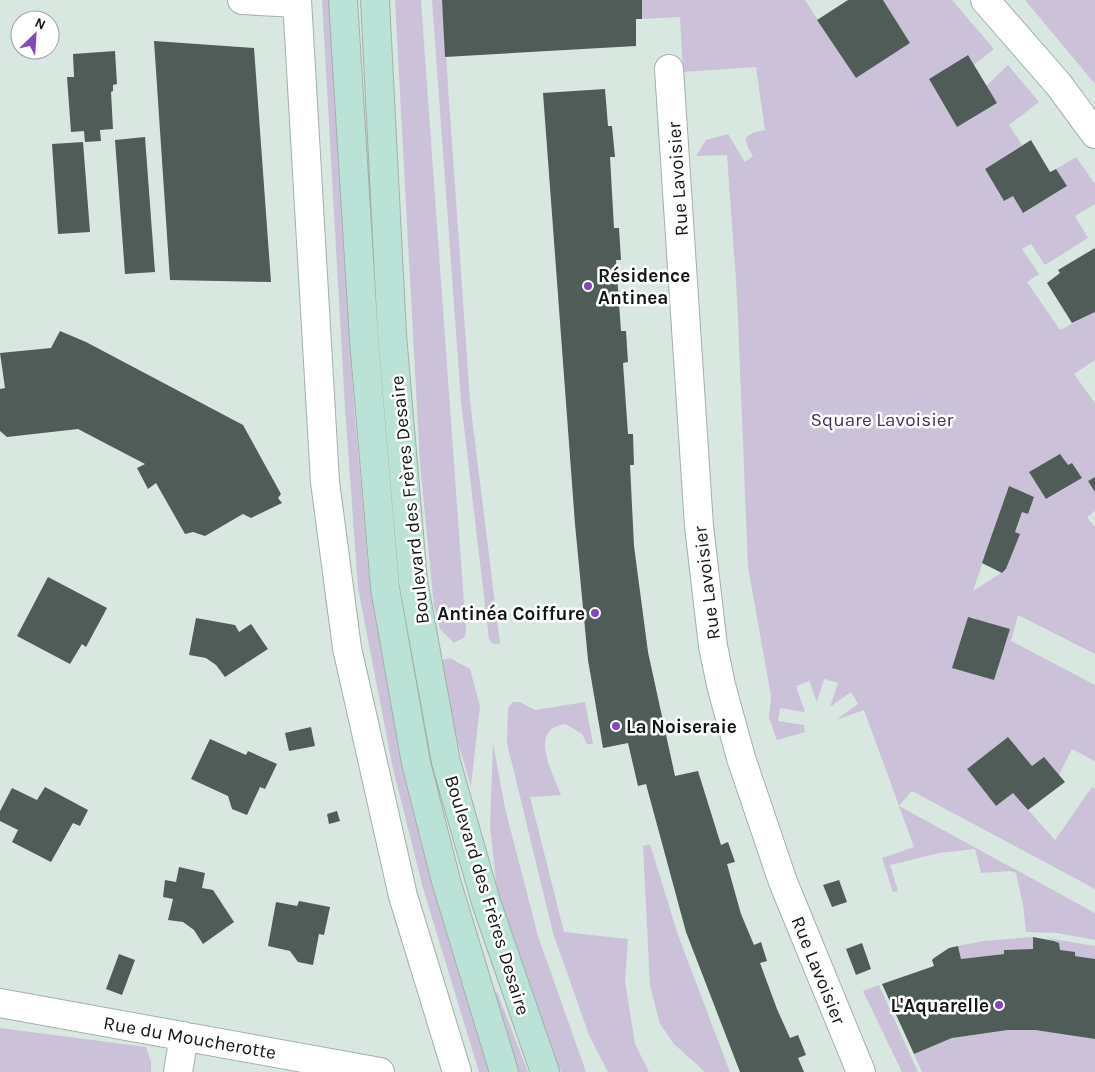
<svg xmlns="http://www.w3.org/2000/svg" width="1095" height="1072" viewBox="0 0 1095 1072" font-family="Karla,sans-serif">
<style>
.green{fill:#cbc2d9;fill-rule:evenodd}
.building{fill:#505c57}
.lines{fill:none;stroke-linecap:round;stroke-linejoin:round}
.minor-casing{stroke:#a3b0aa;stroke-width:30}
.secondary-casing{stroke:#a3b0aa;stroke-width:30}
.minor{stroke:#fff;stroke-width:28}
.secondary{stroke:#bae2d6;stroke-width:28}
.poi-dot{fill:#8247bd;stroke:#fff;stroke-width:2}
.labels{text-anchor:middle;stroke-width:5;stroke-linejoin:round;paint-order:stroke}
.street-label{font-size:19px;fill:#121614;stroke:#fff}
.poi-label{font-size:19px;font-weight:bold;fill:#121614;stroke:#fff;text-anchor:start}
.park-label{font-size:19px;fill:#44315b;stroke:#fff}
</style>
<rect width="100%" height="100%" fill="#d9e7e1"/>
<path class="green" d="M322 0H329L354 406 370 585 403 768 433 887 489 1072H479L423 888 393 769 358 588 345 408Z
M395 0H421L466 631 465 637 454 643 440 629 434 607 420 464Z
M432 0H442L470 401 500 644H493L489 639 461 401Z
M642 0H805L856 78 910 43 883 0H952L994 49 974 65 967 55 929 79 957 127 986 86 1008 65 1039 102 1009 125 1022 145 985 169 1004 201 1013 196 1023 213 1066 187 1056 169 1076 157 1095 184V204L1075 216 1088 238 1045 265 1031 244 1022 249 1039 274 1027 282 1060 330 1095 312V360L1074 374 1095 403V477L1088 481 1095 492V511L1087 517 1095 527V654L1018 615 1011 641 1095 685V761L1072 749 1059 775 1044 757 1032 766 1008 737 967 769 996 806 1013 793 1055 840 1092 787 1095 789V889L912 791 899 806 1095 913V940L1057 933 1026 932 1023 905 1016 873 1011 871 981 873 975 849 939 853 890 865 898 891 893 892 882 858 914 847 864 710 836 720 858 704 851 692 830 707 838 683 824 679 817 702 809 681 796 686 805 712 780 708 778 721 804 725 805 732 777 740 769 718 771 696 748 567 737 296 727 155 696 156 706 140 728 134 745 162 753 156C741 137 744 134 765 130L756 67 683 72 680 17 642 19ZM1072 463 1082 478 1047 499 1037 483ZM1009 486 1033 497 1028 513 1022 512 1015 532 1019 534 1006 570 973 591Z
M1025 0H1095V84Z
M450 658 470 669 480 706 471 786 457 740 441 665 443 660Z
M513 702H520L535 710 585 702 593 744H587L582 734 566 724C527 728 553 773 561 795L530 797 564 932 628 939 625 981 635 1044 649 1072H608L589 1035 553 933 507 743 508 708Z
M493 743 505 808 538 936 586 1072H561L516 961 498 901 490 826Z
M650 844 678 935 730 1072H705L674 1044 660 1024 650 986 643 846Z
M1033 937V949L1004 950V954L961 959 958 946 983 941Z
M1047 938 1095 946V959L1075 956 1060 950 1059 943Z
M879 985 918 1072H902L863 991Z
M497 992 528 1072H519L492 994Z
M0 1028 146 1047 151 1062V1072H0Z
M1008 1030H1035L1095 1039V1072H922L914 1054 952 1038Z"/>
<path class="building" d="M442 0H642V19H636V46L445 57Z
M848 0H883L910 43 856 78 817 20Z
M154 41 254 48 271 282 170 280Z
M115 51 117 84 113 85V91L111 92 113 129 100 130 101 141 85 142 84 131 71 132 67 77H74L73 54Z
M968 55 997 103 957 127 929 79Z
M605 89 608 126H612L615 157H610L614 228H619L621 260H616L621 331H626L628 362 623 363 628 434H633L634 465H630L634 546 648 652 675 776 698 771 721 845 728 842 735 862 727 864 741 914 754 945 761 942 767 961 760 963 777 1009 790 1038 798 1035 806 1055 798 1058 804 1072H740L686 932 646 784 638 786 628 743 603 748 588 660 575 524 543 93Z
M145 137 155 272 125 274 115 140Z
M1031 140 1050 172 1056 169 1067 186 1023 213 1013 196 1004 201 985 169Z
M83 142 90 232 58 234 52 144Z
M1095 248V312L1072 323 1047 283 1060 273 1058 270Z
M60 331 86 342 243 425 281 494 278 498 282 503 251 518 243 514 205 536 193 532 185 534 156 483 148 489 137 468 145 464 78 429 7 437 0 431V389L5 388 0 353 51 348Z
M1060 454 1068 465 1072 463 1082 478 1046 499 1029 472Z
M1095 477V492L1088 481Z
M1009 486 1034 497 1028 514 1022 512 1015 532 1020 534 1006 569 1002 573 982 563Z
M48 577 107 608 86 647 82 644 70 664 17 636Z
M968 617 1010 629 994 680 952 668Z
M196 618 235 625 239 632 251 624 268 649 225 677 216 665 206 658 189 655Z
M311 727 315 746 289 751 285 733Z
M1008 737 1032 766 1044 757 1065 782 1028 810 1013 793 996 806 967 769Z
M210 739 246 755 248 751 277 764 265 789 260 787 247 815 232 809 228 796 191 779Z
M45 787 88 810 80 826 73 823 51 862 12 842 18 830 0 821V811L12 788 37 800Z
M337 811 340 821 329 824 327 814Z
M179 867 205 873 202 888 213 890 234 922 203 944 194 930 183 922 168 920 173 899 163 897 165 880 176 882Z
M839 880 847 902 832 907 823 885Z
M299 901 330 907 324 935 319 934 313 965 298 962 290 951 268 946 276 902 297 906Z
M1033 937 1054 941 1059 943 1060 950 1075 952V956L1095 959V1039L1035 1030H1008L952 1038 914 1054 882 984 934 966 932 960 934 958 949 948 958 946 961 959 1004 954V950L1033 949Z
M862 943 871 969 856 975 846 949Z
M119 954 135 960 122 995 106 989Z"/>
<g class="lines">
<defs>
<path id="minor" d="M242 0 297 3
M297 0 325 482 347 648 403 896 457 1072
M985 0 1059 85 1095 134
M669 69 699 526 713 646 721 685 741 758 783 882 861 1072
M0 1003 380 1072
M178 1072 184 1036"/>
<path id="secondary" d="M343 0 364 340 385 588 416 763 446 881 504 1072
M375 0 392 335 413 581 446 762 486 902 545 1072"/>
</defs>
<use href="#minor" class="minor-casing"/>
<use href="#secondary" class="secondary-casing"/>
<use href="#minor" class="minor"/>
<use href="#secondary" class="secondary"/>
</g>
<g class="poi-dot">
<circle cx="588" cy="286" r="5"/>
<circle cx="595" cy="613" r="5"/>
<circle cx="616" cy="726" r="5"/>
<circle cx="999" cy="1005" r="5"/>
</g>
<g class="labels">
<g class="street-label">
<text transform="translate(677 179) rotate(-94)" y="7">Rue Lavoisier</text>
<text transform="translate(409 500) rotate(-96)" y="7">Boulevard des Frères Desaire</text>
<text transform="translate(706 583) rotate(-97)" y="7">Rue Lavoisier</text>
<text transform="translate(488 895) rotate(73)" y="7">Boulevard des Frères Desaire</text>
<text transform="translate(819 970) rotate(68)" y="7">Rue Lavoisier</text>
<text transform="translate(190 1037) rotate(10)" y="7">Rue du Moucherotte</text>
</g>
<g class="poi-label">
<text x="598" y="282">Résidence<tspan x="598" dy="22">Antinea</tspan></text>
<text x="585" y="620" text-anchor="end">Antinéa Coiffure</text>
<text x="626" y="733">La Noiseraie</text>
<text x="989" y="1012" text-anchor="end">L'Aquarelle</text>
</g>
<g class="park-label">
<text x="882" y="426">Square Lavoisier</text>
</g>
</g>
<g transform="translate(35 35) rotate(25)"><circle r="24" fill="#ffffff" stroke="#a0a2a1"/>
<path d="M0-4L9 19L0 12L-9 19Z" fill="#8247bd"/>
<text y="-8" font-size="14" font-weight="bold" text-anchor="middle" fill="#121614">N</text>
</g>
</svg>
